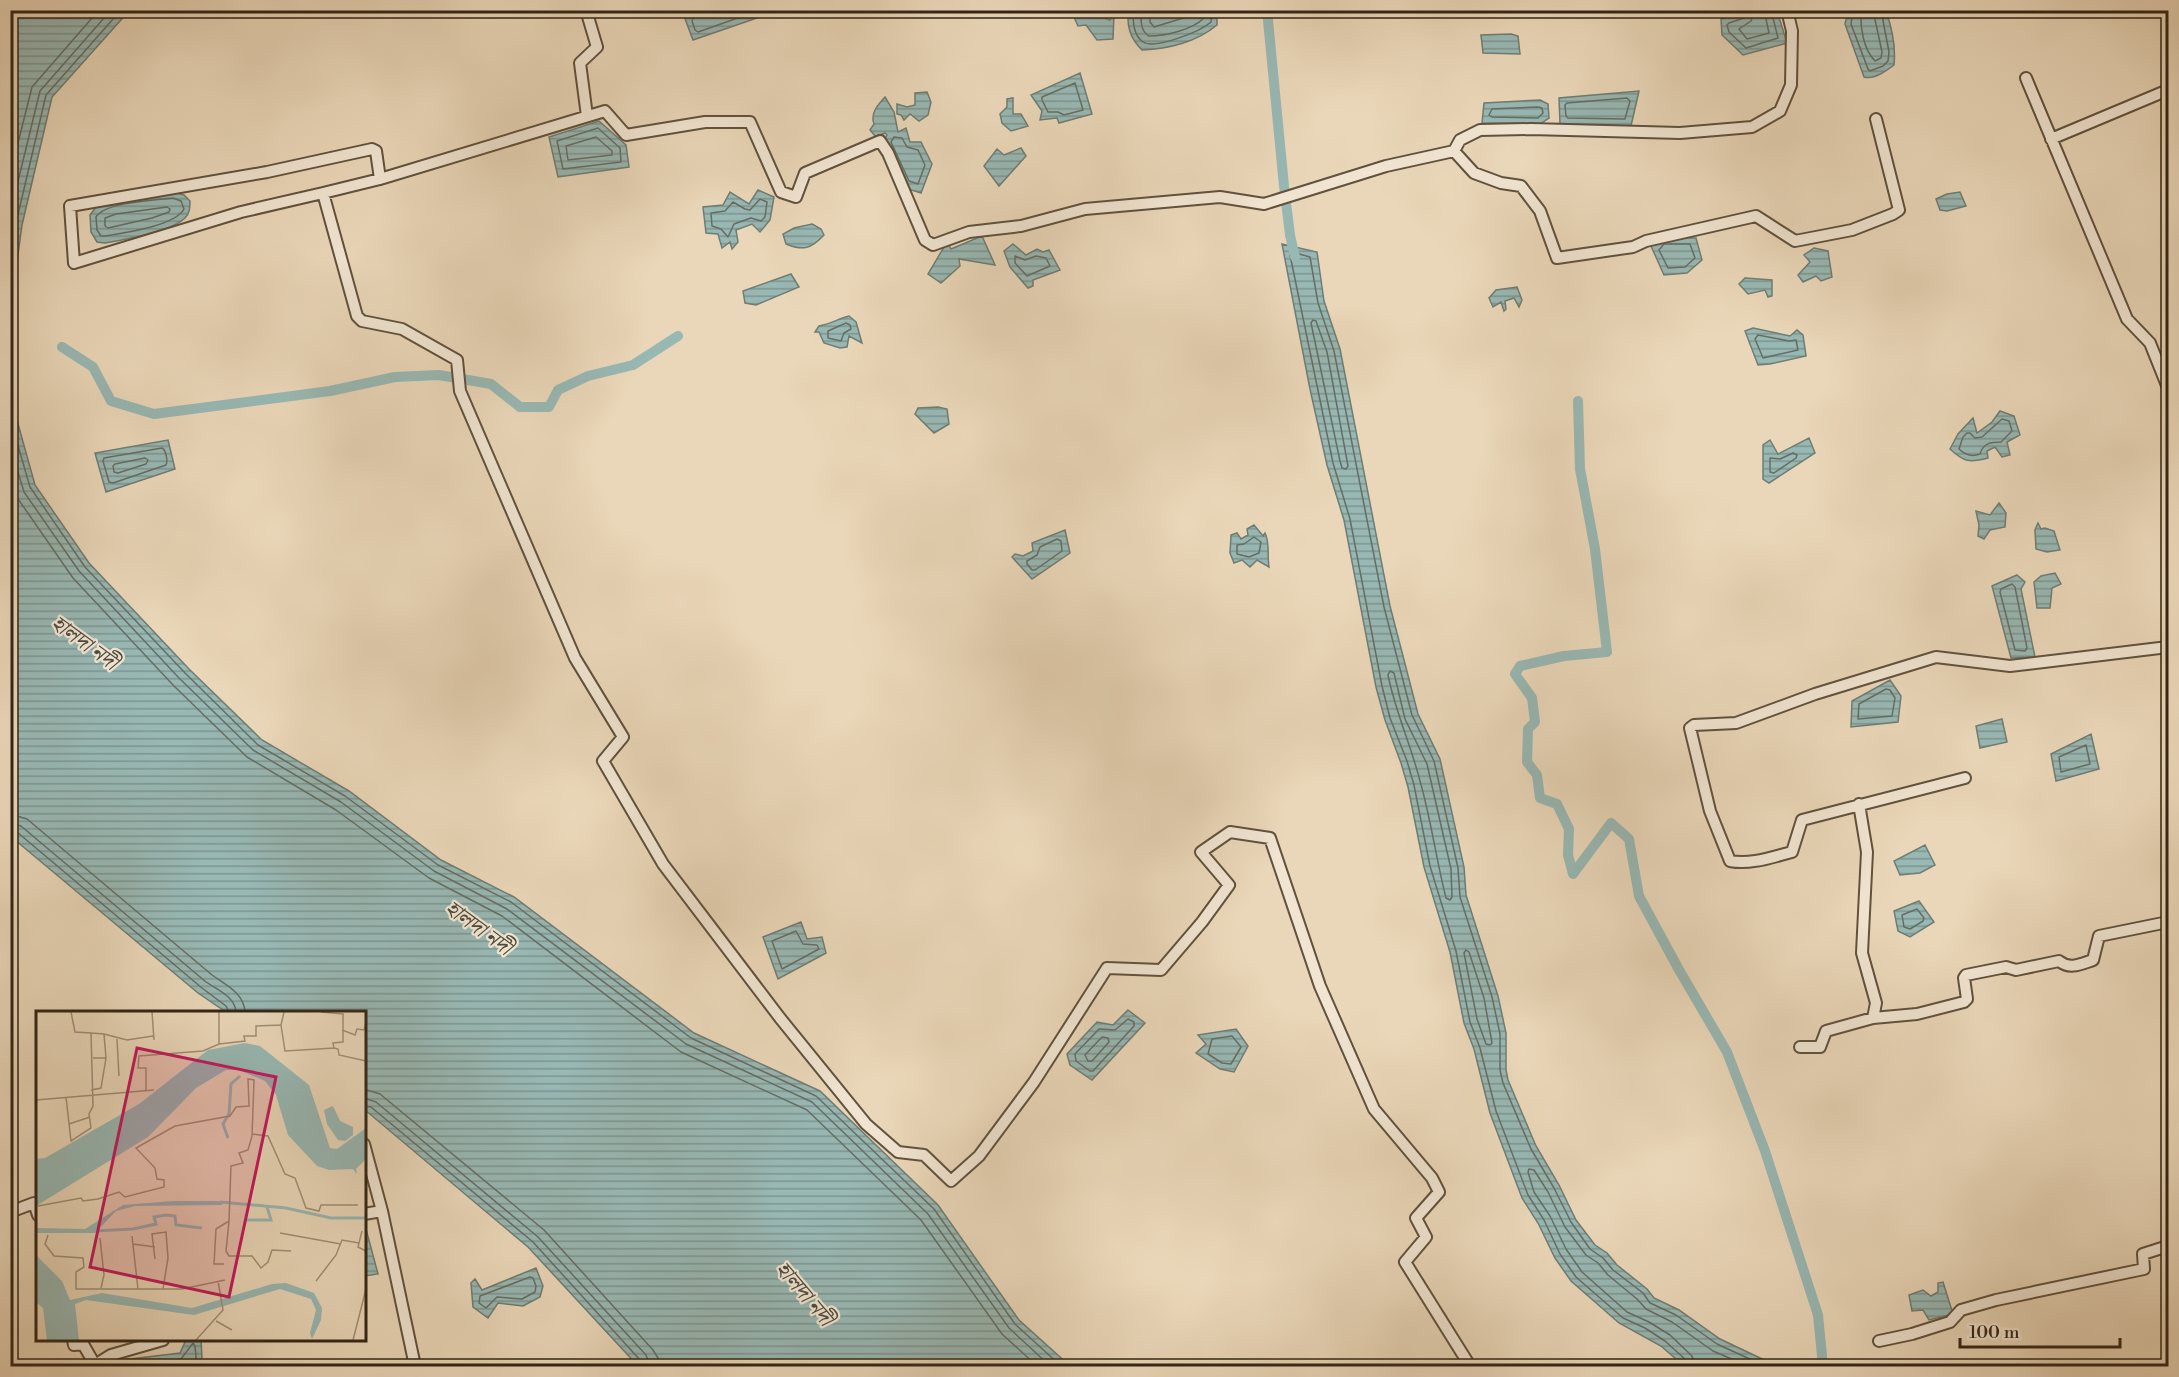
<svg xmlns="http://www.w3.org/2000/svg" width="2179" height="1377" viewBox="0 0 2179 1377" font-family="'Libre Bodoni','Noto Serif Bengali',serif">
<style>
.water{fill:url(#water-rules);stroke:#6f7d74;stroke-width:1.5}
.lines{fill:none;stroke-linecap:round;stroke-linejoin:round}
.shore{stroke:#656e64;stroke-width:1.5}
.canal{stroke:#98b8b4;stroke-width:10}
.street-casing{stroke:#60523e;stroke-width:14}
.street{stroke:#f1e5d2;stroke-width:10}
.labels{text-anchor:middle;stroke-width:4.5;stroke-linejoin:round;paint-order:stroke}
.water-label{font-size:22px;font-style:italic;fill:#4c4a3d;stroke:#f1e5d2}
.inset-river{fill:none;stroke:#98b8b4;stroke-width:3}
.inset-road{fill:none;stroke:#a09077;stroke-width:1.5}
.view{fill:#c2185b;fill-opacity:0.15;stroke:#c2185b;stroke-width:3}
.inset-edge{fill:none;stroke:#322515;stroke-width:3}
</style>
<defs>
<pattern id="water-rules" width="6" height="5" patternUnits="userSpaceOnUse" patternTransform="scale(1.5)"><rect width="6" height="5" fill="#98b8b4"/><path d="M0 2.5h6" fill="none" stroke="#7d9591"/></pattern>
</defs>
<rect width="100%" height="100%" fill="#ead7b9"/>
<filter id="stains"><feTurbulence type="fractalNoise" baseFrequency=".00333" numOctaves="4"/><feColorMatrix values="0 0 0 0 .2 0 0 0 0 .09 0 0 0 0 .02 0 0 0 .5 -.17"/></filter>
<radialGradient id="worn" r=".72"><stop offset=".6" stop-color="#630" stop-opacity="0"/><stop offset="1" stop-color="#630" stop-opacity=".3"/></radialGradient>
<path class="water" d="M11 10 129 11 52 97 22 225 11 306Z
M1084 10 1098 11 1099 16 1110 20 1114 14 1113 39 1097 40 1086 25 1078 26 1074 17Z
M1217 10V25C1197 42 1168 49 1142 50 1130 38 1127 27 1128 11Z
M760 11V17L693 40 684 16 694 11Z
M1751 11H1777L1787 43 1743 55 1722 35 1721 19Z
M1848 11H1886C1892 28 1896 46 1894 65 1886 71 1874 80 1864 77L1845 24Z
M1511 34 1518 36 1520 54 1483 53 1481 35Z
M1080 73 1092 114 1059 123 1057 118 1040 120 1042 111 1031 95Z
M1639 91 1631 126 1560 124 1559 98Z
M927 92 931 102 928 115 919 121 910 114 904 120 901 115 897 114V104L907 107 915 105V93Z
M885 97 894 112 898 132 906 128 910 142H921L932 164 921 193 905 188 884 140 887 135 885 133 876 137 870 130 874 124C870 113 878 105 885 97Z
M1013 98V114H1021L1028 126 1011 131 1002 123 1000 114 1007 107V99Z
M1540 100 1548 104 1549 118 1540 124 1482 123 1484 103Z
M599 121 626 145 629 167 558 177 549 137Z
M1021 148 1026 156 999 186 984 166 997 149 1004 155Z
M758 190 774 197 770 220 760 232 752 224 736 230 738 242 732 249 730 242 722 248 718 234 706 233 703 207 723 205 730 192 749 204Z
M173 192 184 195 190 201C190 207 190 213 185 218 172 231 123 240 105 243L97 242 91 232 90 215 96 207Z
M1960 192 1966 206 1947 211 1940 210 1936 199 1947 194Z
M812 224 821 229 824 235C811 249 803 251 786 244L783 234 794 228Z
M982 236 995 265 959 259 960 266 941 283 928 274 947 242 951 249Z
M1661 238H1696L1702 260 1687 273 1664 275 1651 246Z
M1013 244 1026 255 1037 249 1043 252 1049 250 1060 270 1033 280V286L1028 288 1010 267 1004 251Z
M1282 244 1317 252 1324 301 1340 349 1390 606 1418 714 1440 759 1464 867 1466 895 1498 996 1506 1033V1070L1508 1080 1536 1146 1559 1185 1576 1220 1595 1245 1607 1253 1617 1265 1647 1289 1654 1298 1679 1310 1720 1339 1777 1366H1684L1661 1346 1619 1323 1571 1281 1555 1258 1538 1223 1522 1198 1490 1113 1474 1049 1464 1023 1450 952 1424 867 1408 787 1401 763 1385 720 1376 687 1344 520 1327 465 1310 389Z
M1814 248 1828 251 1832 277 1821 281 1816 276 1803 282 1798 275 1810 262 1804 255Z
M791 274 799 287 756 305 745 303 743 291Z
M1745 278 1772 280V296L1768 297 1765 290 1748 294 1739 284Z
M1517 287 1522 300 1519 307 1514 298 1505 301 1506 309 1504 311 1501 302 1493 307 1489 298 1496 290Z
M849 316 856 322 862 343 849 336 847 347 840 348 824 343 819 332H815L819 326C830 324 838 319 849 316Z
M1753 328 1790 336 1797 330 1803 335 1806 356 1770 364 1758 365 1745 331Z
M10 395 35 485 89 563 189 669 262 740 349 791 441 860 514 897 694 1033 820 1091 938 1205 1019 1320 1070 1366H638L528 1247 365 1110 364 1012H226L198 993 21 845 10 835Z
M938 407 947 409 949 424 934 433 915 414 918 408Z
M2000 411 2014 416 2020 435 2007 442 2010 455 2002 457 1995 447 1987 451 1988 458C1969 463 1964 462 1950 449L1958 434 1973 418 1977 433 1992 422Z
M1809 438 1815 453 1769 483 1763 479V445L1770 440 1778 454Z
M168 440 175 469 106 492 95 453Z
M1999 503 2006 513 2005 527 1990 530 1984 539 1978 536 1979 525 1976 511 1990 515Z
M2038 523 2041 529 2045 528 2054 531 2060 550 2047 552 2036 549 2035 530Z
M1254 525 1263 536 1265 533C1270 542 1267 556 1269 567L1257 560 1250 567 1242 560 1234 563 1230 553 1231 535 1237 533 1241 539 1248 535 1247 529Z
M1065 530 1070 553 1032 579 1012 557 1015 554 1023 556 1033 551 1032 543Z
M2055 573 2061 584 2052 588 2050 608H2037L2034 582 2041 576Z
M2017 575 2025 582 2021 589 2035 657 2011 658 1992 586Z
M1890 680 1901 696 1898 722 1851 727 1852 701Z
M2002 719 2007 742 1980 748 1976 726Z
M2091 734 2099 769 2056 781 2051 754Z
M1925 845 1935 865 1920 873 1900 875 1894 861Z
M1919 901 1934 922 1910 937 1898 931 1894 911Z
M801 922 807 939 822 937 826 953 778 979 763 937Z
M1128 1010 1145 1023 1092 1080 1070 1065 1067 1054 1097 1022 1113 1025Z
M1236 1029 1248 1046 1234 1072 1220 1069 1196 1053 1206 1044 1198 1035Z
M365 1229H366L378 1274 365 1276Z
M536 1268 543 1286 540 1297 523 1306 498 1303 488 1318 473 1307 471 1283 475 1279 482 1290Z
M1943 1282 1953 1314 1929 1320 1923 1310 1912 1311 1909 1295 1923 1290 1931 1296 1938 1292V1283Z
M186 1340H201L202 1358 199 1366H116L114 1361 180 1353Z"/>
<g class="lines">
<path class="shore" d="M696 10 692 21 695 30 698 32 752 13 754 10
M1133 10C1133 21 1133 35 1143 42 1155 50 1201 31 1211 22L1212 10
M1141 10C1141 20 1140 31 1149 36 1165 36 1192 30 1204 18V10
M1150 10V22L1154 27 1193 15 1195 10
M1747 10 1744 18 1729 23 1727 25 1729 32 1746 48 1778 38 1771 10
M1754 10 1751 21 1739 29 1747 39 1769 33 1764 10
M1853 10 1851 24 1868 69 1870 71 1883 66 1888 61 1889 52 1881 10
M1861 10C1860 26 1863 49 1875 61L1881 58 1882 52 1873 10
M1075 83 1083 110 1064 115 1058 112H1048L1042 100V97Z
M1627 98 1630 101 1625 119 1568 118 1566 116 1565 105 1567 103Z
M1538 107 1542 108 1543 113 1538 118 1492 117 1489 115 1492 109Z
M598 128 620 148 621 162 563 169 557 141Z
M596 137 612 151V155L568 160 566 146Z
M894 137 902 138 907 147 918 150 925 165 918 184 909 181 891 142Z
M10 175 32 87 99 10
M173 198 181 201 184 209C175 226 124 233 105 236H101L97 230 96 217C105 202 155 200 173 198Z
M760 199 767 202 765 217 761 221 751 218 734 224 728 237 721 229 712 226 711 213 725 211 733 202 745 209 750 210Z
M167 207 170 209 169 212 152 218 108 228 105 226V218L116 214Z
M10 214 40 91 111 10
M1664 244H1690L1695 258 1685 267 1668 268 1659 250Z
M1015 256 1025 260 1036 256 1046 258 1050 266 1027 276 1015 263Z
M10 263 16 223 46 95 121 10
M1313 320 1316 321 1327 352 1348 466 1346 469 1342 468 1340 461 1311 323Z
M846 323 850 325 851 329 844 333 841 341 828 338V331Z
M1758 335 1789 341 1796 340 1798 350 1763 358 1755 339Z
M10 418 30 487 85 567 185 673 258 745 345 796 438 865 511 902 691 1038 816 1096 934 1209 1015 1324 1061 1366
M2002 419 2009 421 2012 431 2001 442C1991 442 1983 443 1980 454 1972 457 1965 455 1959 449L1963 437 1967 433H1970L1975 438 1982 437Z
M10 446 24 492 79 571 179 678 253 750 341 802 434 871 507 909 686 1044 812 1102 928 1214 1009 1328 1050 1366
M162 448C166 450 168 461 166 465L113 483 109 482 103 461 104 458Z
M1793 453 1797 455 1796 458 1774 473 1770 472V458L1780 459Z
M145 458 148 460 146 464 118 473 114 472 113 466 115 464Z
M10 479 16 496 73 578 173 685 247 757 336 810 429 878 502 916 681 1052 807 1110 921 1220 1002 1334 1037 1366
M1254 537 1261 542 1259 553 1249 557 1237 554V545L1244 544Z
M1057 539 1061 541 1062 551 1035 570H1032L1027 564V561L1037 555 1040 547Z
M2012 584 2015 587 2027 648 2025 651 2015 650 2000 592 2001 589Z
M1390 671 1394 673 1405 719 1427 764 1451 869 1452 897 1450 900 1446 898C1436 859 1431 819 1420 781 1411 745 1395 711 1388 675Z
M1886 689 1890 690 1895 698 1892 716 1858 719 1859 704Z
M2086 745 2090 764 2061 772 2059 757Z
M10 814 27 819 212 975C226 985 244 993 245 1012
M10 823 21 826 206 982C218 990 235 997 236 1012
M10 831 17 832 202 988 226 1006 229 1012
M1917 909 1924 918 1923 921 1910 929 1904 927 1902 915Z
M796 931 803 944 817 945 819 949 782 969 772 941Z
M1466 950 1469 952 1484 998 1492 1043 1490 1045 1486 1044 1477 1019 1464 953Z
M1128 1019 1134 1022V1026L1093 1071H1090L1076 1061 1075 1054 1099 1029 1115 1030Z
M1232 1036 1241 1047 1231 1064 1222 1063 1208 1054 1212 1039Z
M1102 1037 1108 1038 1109 1042 1092 1061H1088L1085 1055Z
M364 1089 380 1094 544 1230 653 1350 658 1358 659 1366
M364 1098 376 1102 538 1237 646 1355 650 1366
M364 1106 371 1107 533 1242 640 1360 642 1366
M530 1277 533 1278 536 1286 535 1292 522 1299 497 1297 486 1308 479 1303 480 1296Z
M122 1366 181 1359 193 1343 195 1346 196 1357 194 1366
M1687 1366 1686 1360 1665 1341 1645 1328 1623 1318 1576 1277 1560 1254 1544 1220 1528 1195 1496 1111 1480 1048 1470 1022 1456 951 1430 866 1414 785 1407 761 1390 718 1382 686 1350 519 1333 463 1290 255 1292 252 1310 257 1318 303 1334 351 1384 607 1412 715 1434 761 1458 868 1460 897 1492 997 1500 1034V1070L1503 1083 1531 1149 1554 1188 1571 1222 1590 1249 1603 1258 1613 1270 1643 1293 1650 1303 1676 1315 1717 1344 1765 1366
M1695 1366 1692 1356 1670 1335 1649 1322 1627 1312 1582 1272 1566 1249 1550 1216 1534 1192 1528 1172 1529 1169 1534 1170 1548 1192 1565 1227 1586 1255 1598 1263 1608 1275 1637 1299 1646 1309 1672 1322 1713 1351 1748 1366"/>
<path class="canal" d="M1267 10 1284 186 1290 235 1295 257
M62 347 93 367 111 401 154 414 330 391 395 377 439 375 491 384 520 407H549L558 390 588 376 633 365 678 336
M1578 401 1580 469 1595 549 1607 652 1564 656 1520 666 1515 674 1532 698 1535 722 1528 729 1527 762 1537 775 1540 798 1557 804 1569 829 1568 855 1573 874 1611 823 1629 839 1639 896 1678 968 1727 1052 1765 1151 1818 1315 1823 1366"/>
<defs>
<path id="street" d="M586 10 597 47 580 63 587 116
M2026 78 2127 319 2150 343 2168 388
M2051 139 2168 90
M1454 151 1460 140 1480 130 1531 129 1680 133 1752 127 1780 111 1791 85 1792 31 1787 10
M323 193 380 179
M1965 778 1802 820 1792 852C1772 857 1751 865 1730 861L1710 811 1690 728 1694 725 1736 723 1815 694 1936 657 2010 666 2168 647
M1859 804 1867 852 1862 953 1876 1003 1873 1018
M1800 1047H1820L1826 1031 1873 1018 1917 1014 1964 1002 1967 999 1964 978 1966 975 2006 967 2016 970 2059 961C2070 970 2081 964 2093 960L2099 936 2168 922
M364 1144 382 1211 415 1366
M10 1212 34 1203 38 1215
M364 1214 382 1211
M73 1340 74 1345 83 1344 95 1365 111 1355 163 1340
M1879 1341 1912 1334 1950 1322 1961 1310 1996 1300 2144 1269 2143 1254 2168 1246
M1470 1366 1405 1262 1426 1237 1416 1218 1439 1192 1432 1178 1374 1109 1320 986 1270 838 1230 832 1201 852 1229 885 1202 922 1161 970 1107 968 1034 1082 979 1156 951 1181 924 1155 898 1152 866 1124 780 1018 663 864 603 761 623 737 575 658 460 391 457 360 402 329 362 321 357 316 323 193 241 212 74 263 70 206 267 172 372 149 376 151 380 179 605 111 626 135 705 122H750L781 192 796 197 805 173 880 141 888 153 925 240 933 245 969 232 1021 226 1085 209 1220 197 1264 204 1386 166 1454 151 1474 173 1501 183 1521 186 1540 211 1557 258 1633 247 1646 241 1756 216 1795 241 1852 230 1893 214 1899 210 1876 119"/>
</defs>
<use href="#street" class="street-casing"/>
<use href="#street" class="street"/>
</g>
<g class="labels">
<g class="water-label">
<text transform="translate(85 642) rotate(36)" y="8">হালদা নদী</text>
<text transform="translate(479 927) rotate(36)" y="8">হালদা নদী</text>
<text transform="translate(805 1293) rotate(50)" y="8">হালদা নদী</text>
</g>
</g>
<g transform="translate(36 1011)">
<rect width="330" height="330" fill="#ead7b9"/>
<path d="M209 32 224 35 273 74 294 137 301 138 330 117V148L320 158 321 163 317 158 293 159 281 155 252 124 240 84 229 70 203 59H190L160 77 112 126 0 195V148L9 147 103 93 172 39ZM297 95 304 110 317 116V124L309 130 302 129 291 113 288 99ZM138 190H188L186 194 99 195 80 200 59 222H0V217L49 218 87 194ZM0 244 26 270 34 289 66 282 156 297 236 273 250 272 278 282 286 297 285 309 276 328 274 322 280 299 275 288 244 278 158 304 50 289 39 293 43 329H11L7 297 0 291Z" fill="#98b8b4"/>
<path class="inset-river" d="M192 127 187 113 193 103 195 73 204 65M184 191 250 197 295 207H330M210 209H235L231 196M58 220 97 218 120 213 118 206 130 204 139 205 140 214 166 217"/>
<path class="inset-road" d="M116 1 118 29M245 14 249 40 298 37 297 32 307 31V3L285 1M306 19 319 24 321 18 328 19 330 12M55 22 68 23 70 47H57M68 23 91 29 117 25M81 28 83 65M183 33V1M298 37 302 38 303 44 330 50M55 79 65 77 70 47M110 79V57H102L103 45 167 40 183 33 209 30 208 25H220V15L245 14 248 1M30 86 35 130 55 117 53 103 57 95 55 22 39 21 35 1M0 89 118 79M33 113 54 106M216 123 232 125 249 163 259 167 270 197 283 200 285 194H322M2 195 45 187 47 190 62 188 83 181 89 186 128 176V169L121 168 119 157 100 137 139 115 194 105 200 96 213 95 212 68 218 69 216 125 212 139 203 142 207 152 195 155 193 210 180 218 178 253H188M193 210 190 240 193 245H216L225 257 232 251 236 239 255 240M326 220 322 236 330 240M244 222 305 233M12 224 9 233 18 245 47 247 48 256 40 261V278H146L189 269M96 225 102 278M64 227 68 264 65 277M97 233 119 236M119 248 116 223 130 221 132 247 127 278M280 270 300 244 306 229 323 232M180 310 196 319M160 329 187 299 182 270M317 329 330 278"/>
<path class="view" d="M101 37 240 66 193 286 54 256Z"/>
<rect width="330" height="330" class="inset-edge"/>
</g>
<rect width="2179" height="1377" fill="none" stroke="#ead7b9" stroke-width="36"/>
<rect x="12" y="12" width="2155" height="1353" fill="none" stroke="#322515" stroke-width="3"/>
<rect x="18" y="18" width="2143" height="1341" fill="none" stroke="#322515" stroke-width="1.5"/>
<path d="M1960 1338v9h160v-9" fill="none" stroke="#322515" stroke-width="3"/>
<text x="1969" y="1338" font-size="18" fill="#322515" stroke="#f1e5d2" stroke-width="4.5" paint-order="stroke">100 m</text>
<rect width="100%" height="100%" filter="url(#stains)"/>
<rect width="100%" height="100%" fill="url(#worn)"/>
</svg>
